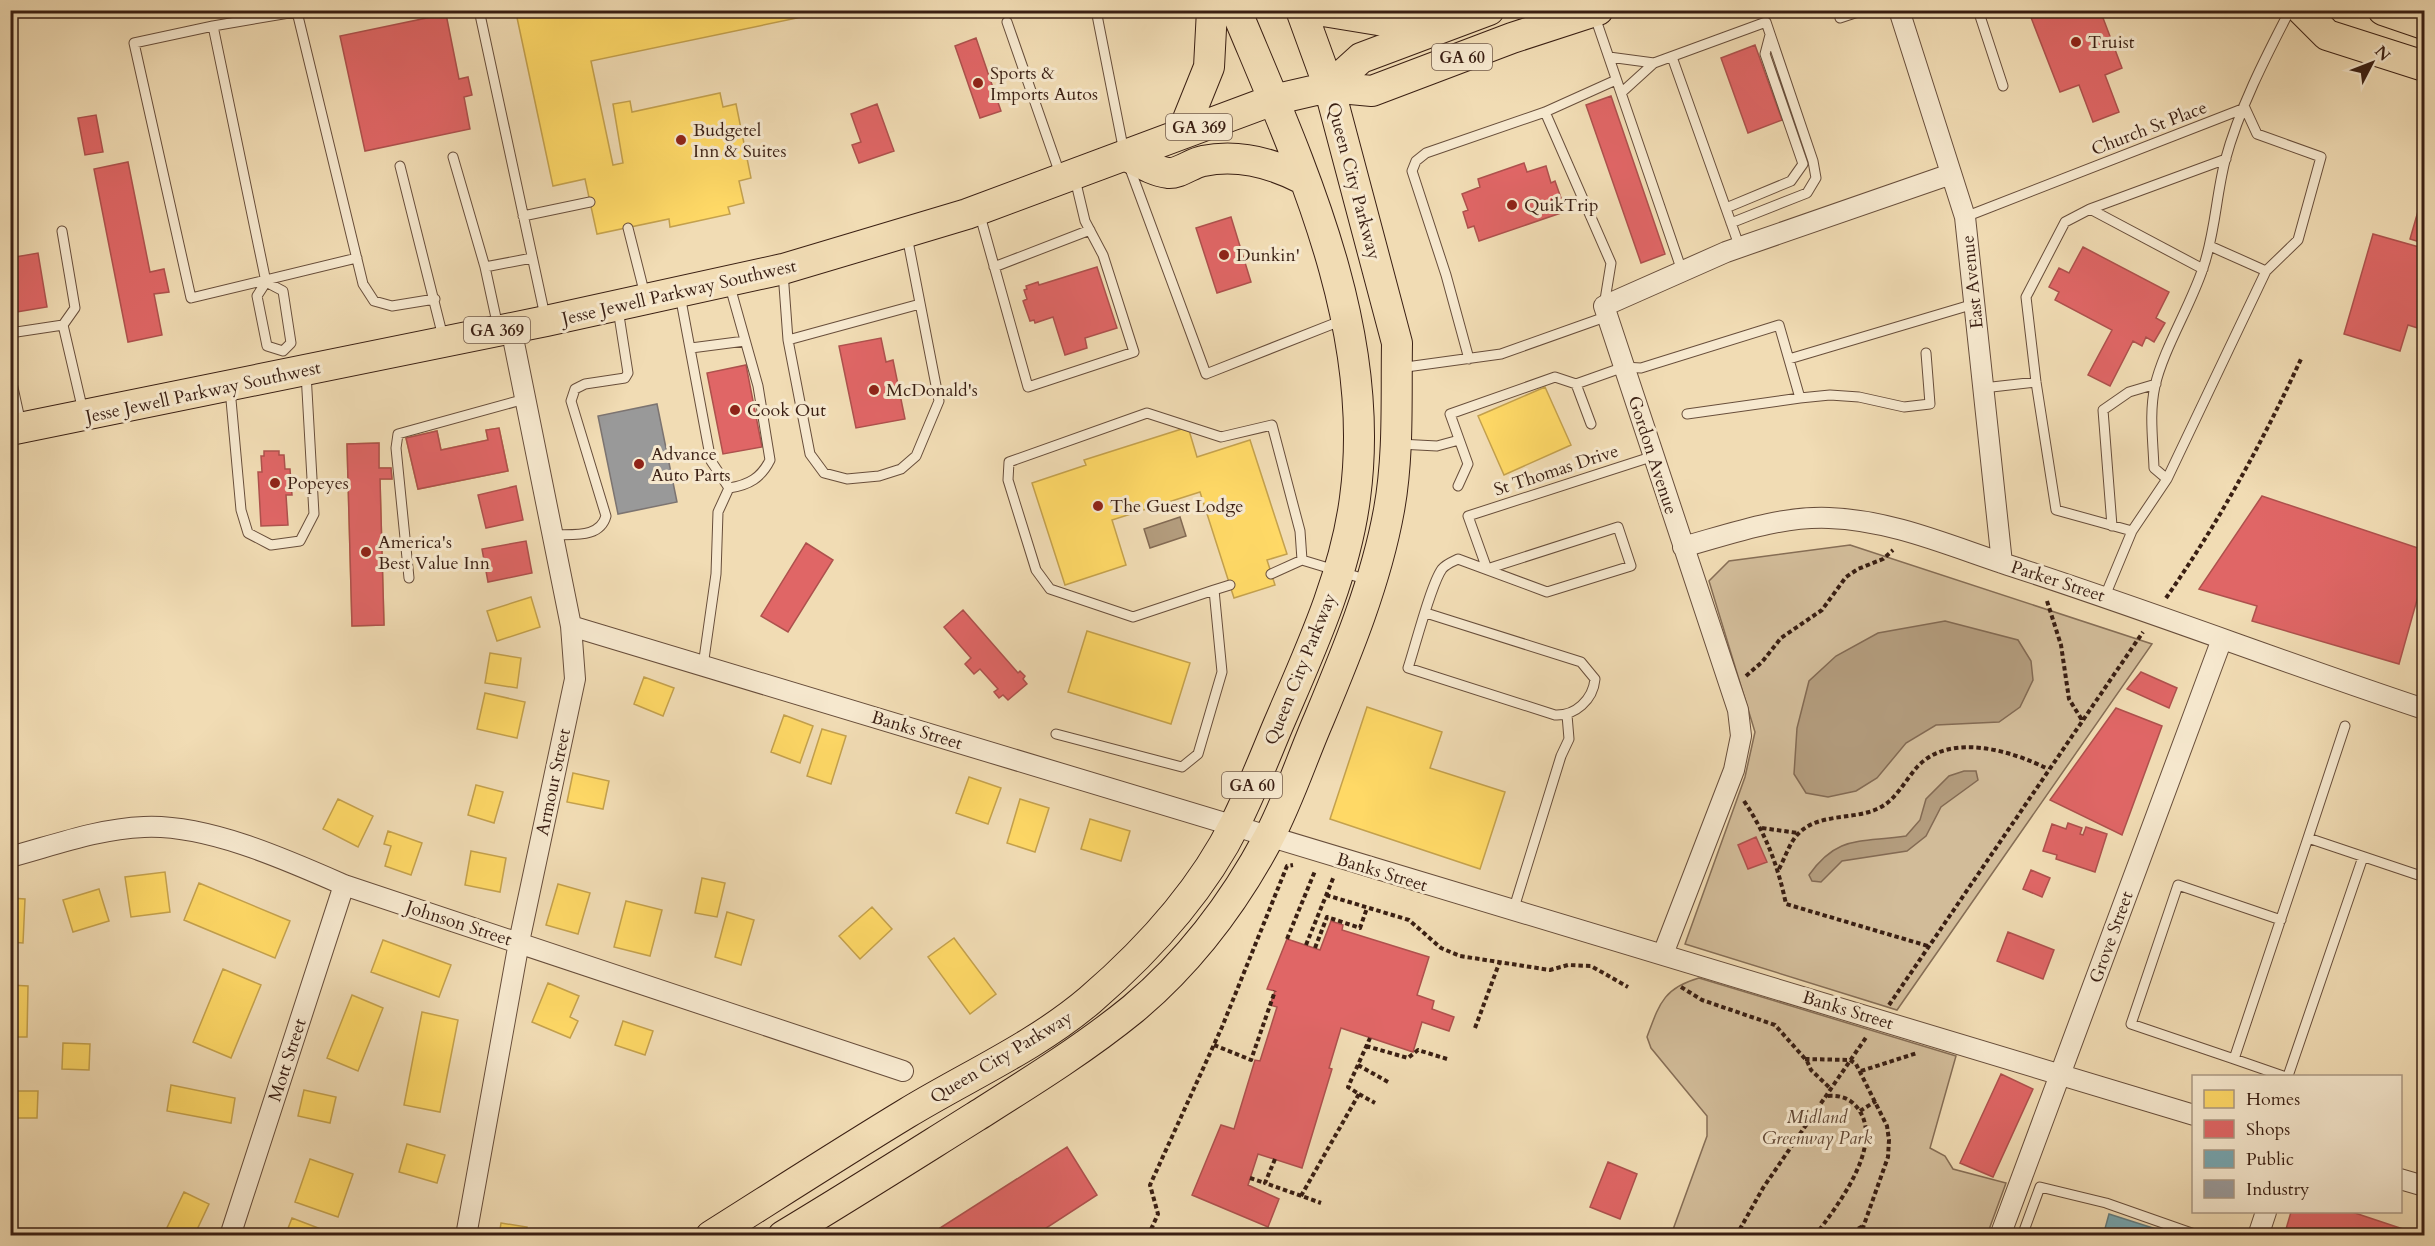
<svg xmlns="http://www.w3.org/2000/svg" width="2435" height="1246" viewBox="0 0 2435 1246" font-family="Cardo,serif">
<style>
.green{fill:#d2bc99;stroke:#866e56;stroke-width:1.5}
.water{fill:#b39c7d;stroke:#836a53;stroke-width:1.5}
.homes{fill:#ffd966;stroke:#c4a14d;stroke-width:1.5}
.shops{fill:#e06666;stroke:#ae514d;stroke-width:1.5}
.public{fill:#76a5af;stroke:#647d80;stroke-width:1.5}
.industry{fill:#999;stroke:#7c7471;stroke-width:1.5}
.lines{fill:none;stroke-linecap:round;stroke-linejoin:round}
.service-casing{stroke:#684e3b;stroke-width:11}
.minor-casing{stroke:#684e3b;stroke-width:22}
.primary-casing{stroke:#3a1f13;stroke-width:32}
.path{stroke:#3a1f13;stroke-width:4;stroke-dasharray:4.5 3;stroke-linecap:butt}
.service{stroke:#f6e8ce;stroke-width:9}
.minor{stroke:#f6e8ce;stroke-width:20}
.primary{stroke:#f1dcb4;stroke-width:30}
.poi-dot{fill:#8f2418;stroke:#f6e8ce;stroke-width:2}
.labels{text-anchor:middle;stroke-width:6;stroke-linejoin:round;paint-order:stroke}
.shield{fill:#f6e8ce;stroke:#725b4b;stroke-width:1.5}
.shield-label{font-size:16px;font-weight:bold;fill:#3a1f13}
.poi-label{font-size:18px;fill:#3a1f13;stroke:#f6e8ce;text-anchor:start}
.street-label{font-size:18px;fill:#3a1f13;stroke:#f6e8ce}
.park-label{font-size:18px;font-style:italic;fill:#604634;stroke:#f6e8ce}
</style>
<rect width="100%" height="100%" fill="#f1dcb4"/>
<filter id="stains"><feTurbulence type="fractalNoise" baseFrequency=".00333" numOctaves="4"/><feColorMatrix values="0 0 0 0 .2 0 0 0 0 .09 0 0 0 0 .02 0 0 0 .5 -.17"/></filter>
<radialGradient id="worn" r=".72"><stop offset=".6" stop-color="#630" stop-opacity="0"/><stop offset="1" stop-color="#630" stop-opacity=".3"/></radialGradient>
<path class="green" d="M1850 545 2152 644 1897 1010 1685 944 1745 777 1755 732 1709 581 1729 561Z
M1699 978 1956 1056 1930 1148 1945 1156 1953 1169 2006 1183 1987 1235H1671L1707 1136V1116L1651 1048 1647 1037C1659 1005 1663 988 1699 978Z"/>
<path class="water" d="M1180 517 1186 536 1150 548 1144 529Z
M1945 621 2018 640 2031 661 2033 680 2020 707 1999 722 1936 725 1906 743 1877 778 1856 791 1828 797 1806 793 1794 774 1797 728 1809 681 1836 656 1878 633Z
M1964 771H1976L1978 780 1941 807 1926 836 1907 851 1842 861 1821 882 1812 881 1809 875C1838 834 1861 843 1906 836L1920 820 1926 799 1949 776Z"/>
<path class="homes" d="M529 10H800L802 17 591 61 613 165 623 163 613 104 630 101 632 112 720 93 723 107 736 104 751 178 739 181 744 203 728 207 730 214 670 227 669 219 597 234 585 179 553 186 516 13Z
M1545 387 1571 445 1504 475 1478 416Z
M1188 427 1197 457 1250 440 1287 554 1267 560 1275 585 1234 598 1200 492 1112 520 1126 565 1065 585 1032 483 1086 465 1084 460Z
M499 428 508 471 418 489 406 438 437 431 441 450 488 440 486 430Z
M379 443V468H391L392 479H380L384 625 352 626 347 444Z
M531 597 540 627 497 641 487 611Z
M1087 631 1190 663 1171 724 1068 692Z
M490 653 521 658 517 688 485 683Z
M644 677 674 688 663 716 634 704Z
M485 693 525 702 517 738 477 729Z
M1367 707 1442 732 1430 768 1505 792 1480 869 1330 819Z
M784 715 813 726 800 763 771 752Z
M822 729 846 736 831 784 807 776Z
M573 773 609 781 603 809 567 802Z
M969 777 1001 788 988 824 956 813Z
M476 785 503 792 494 823 468 815Z
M338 799 373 816 358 847 323 829Z
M1020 799 1049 808 1035 852 1007 843Z
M1090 819 1130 831 1121 861 1081 849Z
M388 831 422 843 411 875 385 866 391 846 384 844Z
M471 851 506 858 500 892 465 885Z
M165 872 170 912 131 917 125 877Z
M702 878 725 883 717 917 695 913Z
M199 883 290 921 275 958 184 920Z
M558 884 590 893 578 934 546 925Z
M99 889 109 921 73 932 63 900Z
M10 898 25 899 23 943 10 942Z
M626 901 662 910 650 956 614 947Z
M872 907 892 929 860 959 839 936Z
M727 912 754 920 741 965 715 957Z
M954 938 996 994 970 1014 928 957Z
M383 940 451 965 439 997 371 972Z
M223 969 261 985 231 1058 193 1042Z
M548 983 579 996 570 1017 578 1021 570 1038 532 1022Z
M10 985 28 986 27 1037H10Z
M352 995 383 1008 358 1071 327 1058Z
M422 1012 458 1020 440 1112 404 1105Z
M623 1021 653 1031 645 1055 615 1045Z
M63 1043 90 1044 89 1070 62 1069Z
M171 1085 235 1098 231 1123 167 1111Z
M304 1090 336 1097 330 1123 298 1116Z
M10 1091H38L37 1118H10Z
M407 1144 445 1155 437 1183 399 1172Z
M310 1159 353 1174 338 1217 295 1202Z
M184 1192 209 1204 194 1236H163Z
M292 1218 334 1234V1236H285Z
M501 1223 527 1227 525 1236H499Z"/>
<path class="shops" d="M2041 10H2100L2122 68 2105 75 2119 112 2093 122 2079 85 2060 92 2030 15Z
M446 14 459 79 468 77 472 95 464 97 470 129 365 151 340 36Z
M976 38 1001 111 980 118 955 46Z
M1755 45 1782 120 1748 133 1721 58Z
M1611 96 1665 254 1641 263 1586 105Z
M877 104 894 151 859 163 852 145 861 142 851 114Z
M96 115 103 152 85 155 78 118Z
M128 162 150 272 164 269 169 292 154 294 162 335 128 342 94 169Z
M1524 163 1527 172 1546 166 1551 183 1555 181 1561 198 1557 200 1561 213 1479 241 1474 226 1468 228 1463 212 1468 210 1462 194 1480 187 1478 179Z
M2423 194 2424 330 2408 325 2400 351 2344 334 2373 234 2419 247 2420 242 2410 239Z
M1231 217 1251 282 1217 293 1196 228Z
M2083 247 2169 292 2156 318 2165 323 2154 342 2146 337 2142 346 2133 341 2110 386 2088 375 2112 330 2055 300 2059 292 2049 287 2059 268 2069 273Z
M38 253 47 307 10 313V258Z
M1097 267 1117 328 1085 338 1087 348 1065 355 1053 317 1035 323 1034 320 1030 321 1023 301 1027 299 1024 290 1027 289 1026 286 1038 282 1039 285Z
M881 338 886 362 893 360 905 419 856 428 839 346Z
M746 365 762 447 723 454 707 373Z
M499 428 508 471 418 489 406 438 437 431 441 450 488 440 486 430Z
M379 443V468H391L392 479H380L384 625 352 626 347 444Z
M264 451H279V455H284L285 469H290L292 495H286L288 525 261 526 258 472H262L261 456H264Z
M516 486 523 520 486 528 478 495Z
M2262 496 2424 550V575L2399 664 2252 621 2257 606 2199 589Z
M526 541 532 573 488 582 482 549Z
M806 543 833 560 788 632 761 616Z
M963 610 1018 673 1020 671 1025 676 1023 679 1027 684 1008 700 1003 695 999 698 994 692 998 689 980 669 974 674 965 664 971 658 944 627Z
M2141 672 2177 688 2169 708 2127 689Z
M2116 708 2162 726 2122 835 2050 800Z
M2068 823 2082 828 2080 834 2083 835 2086 827 2107 834 2095 872 2056 859 2057 855 2043 851 2052 824 2066 829Z
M1756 837 1767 862 1748 869 1738 845Z
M2031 870 2050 878 2042 897 2023 889Z
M1331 921 1343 925 1342 930 1429 957 1417 995 1434 1001 1432 1009 1454 1017 1449 1031 1422 1022 1413 1052 1341 1028 1329 1068 1332 1069 1302 1168 1258 1154 1248 1185 1279 1199 1268 1227 1192 1195 1221 1125 1234 1129 1255 1060 1260 1061 1277 1007 1270 1005 1275 991 1267 989 1287 939 1320 950Z
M2008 932 2054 950 2043 979 1997 961Z
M2001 1074 2033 1089 1993 1177 1960 1163Z
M1067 1147 1097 1195 1034 1236H935L942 1231 940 1228Z
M1608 1162 1637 1174 1620 1219 1590 1207Z
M2291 1212H2352L2424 1236H2284Z"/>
<path class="public" d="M2109 1214 2178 1236H2103Z"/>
<path class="industry" d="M657 404 677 502 618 514 598 416Z"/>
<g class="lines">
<defs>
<path id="service" d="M479 10 545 316
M1096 10 1124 152
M1978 10 2003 86
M297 12 363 284 374 301 392 306 435 299
M1594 14 1682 271
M1840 18 1864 10
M1007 22 1060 174
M213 26 134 43 191 298 357 258
M1609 57 1654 63 1766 22 1813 161 1816 178 1807 193 1731 223
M1672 57 1740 248
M1621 93 1654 63
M1545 112 1611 263 1604 306
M453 157 485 267
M400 166 443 337
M1129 166 1206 374 1343 320
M1726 208 1791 181 1803 164 1765 54 1770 35
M2090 209 2203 269
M979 212 1028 387 1134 352 1103 255 1085 221 1075 179
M523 216 590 202
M1965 217 2245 108
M628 228 645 295
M62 231 75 308 63 325
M907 236 939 401 916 456 901 469 879 476 847 479 824 473 810 454 788 340 920 304
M2210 246 2266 271
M994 267 1090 230
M783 272 788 340
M266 282 213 26 307 10
M266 282 283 291 291 343 283 351 267 346 257 296Z
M729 283 758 386 770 460C761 478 749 485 729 488
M680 295 711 461 729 488
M498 327 485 267 532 258
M10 333 63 325 83 411
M691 348 745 341
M1469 359 1446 275 1412 171 1416 161 1426 153 1545 112 1616 80
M1789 359 1974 304
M1399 368 1501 354 1608 316
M10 374 21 424
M1576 384 1591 424
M1983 388 2036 382
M230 389 241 510 248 533 271 545 300 541 314 514 306 373
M1800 398 1830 395 1859 397 1904 407 1930 404 1926 353
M1399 444 1437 446 1459 440
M2167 479 2154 468C2153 440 2149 413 2155 386 2163 350 2191 305 2203 268 2215 234 2216 196 2225 161 2239 109 2265 58 2290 10
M1458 486 1468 464 1450 414 1555 377 1576 384 1624 367 1641 368 1779 325 1800 398 1687 414
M2112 526 2103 410 2129 392 2156 384
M2132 531 2056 510 2036 382 2026 297 2065 222 2090 209 2226 159
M554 535C574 534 600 538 606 516L571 401 575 389 585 384 625 378 628 373 618 309
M1271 574 1302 560
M409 578 396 448 398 434 525 399
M1214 590 1230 585
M2105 596 2132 531 2167 479 2266 271 2298 240 2321 157 2257 134 2245 108
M1426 613 1581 662 1595 679C1593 700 1575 716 1555 715L1408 668C1415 647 1431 584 1442 569 1446 564 1452 562 1458 559L1547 592 1631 566 1618 527 1487 569 1468 516 1654 456
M703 666 716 574 718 512 729 488
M2345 726 2308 838 2424 877
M1056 734 1182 767 1198 754 1222 672 1214 590 1133 617 1050 589 1036 570 1008 480 1009 462 1147 413 1221 437 1272 425 1300 531 1302 560 1368 580
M1513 911 1561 756 1569 739 1567 715
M2281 920 2178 885 2131 1024 2234 1059 2308 838
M2234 1059 2283 1076
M2288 1076 2363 857
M2022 1236 2040 1187 2106 1203 2200 1236"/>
<path id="minor" d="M1899 10 1965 217 2002 563
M1683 547C1730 534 1779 516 1829 518 1891 520 1950 546 2008 565 2148 610 2285 663 2424 709
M571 626 2194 1115
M10 857C55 845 97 829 144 827 207 824 287 860 344 885L903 1071
M1663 954 1734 770 1741 736 1738 710 1604 306 1726 252 1951 174
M2400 1179 2424 1186
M230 1236 344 885
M466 1236 519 942 575 679 571 626 511 328
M2000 1236 2222 639
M2258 1236 2266 1212"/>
<path id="primary" d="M1317 10 1378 20 1441 15
M2302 10 2327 35 2424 66
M2383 10 2424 24
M1329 87 1361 58 1489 10
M1182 134 1209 67 1212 10
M1125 155C1139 162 1153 171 1168 173 1179 174 1192 163 1203 161 1237 154 1272 163 1303 179
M10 430 546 321 783 269 967 214 1273 100 1329 87 1372 91 1512 38 1598 10
M711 1236C776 1195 841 1153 907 1113 968 1076 1036 1046 1090 1000 1148 950 1202 891 1236 822 1252 790 1265 756 1279 723 1310 651 1345 576 1355 498 1378 328 1300 164 1236 10
M783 1236C848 1197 911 1157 975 1117 1029 1083 1084 1049 1133 1009 1189 962 1235 901 1269 837 1289 799 1302 758 1319 719 1347 652 1376 582 1389 510 1399 455 1396 398 1397 343L1329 87 1301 10"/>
</defs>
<use href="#service" class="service-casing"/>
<use href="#minor" class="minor-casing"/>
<use href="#primary" class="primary-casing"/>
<path class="path" d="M2166 598C2219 522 2262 443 2301 359
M2047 601 2061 645 2069 699 2082 720
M1746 676 1762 662 1781 638 1822 610 1846 577 1858 569 1883 559 1893 550
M1744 801C1766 834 1778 866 1786 904L1928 946
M1762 828 1798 833
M1779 869C1785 858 1790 841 1799 833 1819 813 1853 820 1877 809 1896 801 1905 780 1918 766 1951 732 2012 751 2048 769
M1326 895 1409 920 1441 948 1460 956 1550 970 1568 965 1591 966 1628 987
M1287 939 1315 871
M1306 945 1334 876
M1315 948 1327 917 1360 928 1367 908
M1681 987 1702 1000 1775 1025 1807 1061 1811 1070 1831 1089
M1889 1005 2143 632
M1475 1028 1500 961
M1214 1045 1251 1060 1275 991
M1366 1046 1408 1058 1418 1050 1447 1059
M1805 1059 1850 1060 1856 1064 1887 1126 1889 1140 1888 1157 1860 1236
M1358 1065 1388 1082
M1861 1071 1917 1053
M1359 1094 1375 1103
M1860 1111 1876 1101
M1275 1159 1265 1183 1321 1203
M1250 1178 1265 1183
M1301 1196 1359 1094 1348 1087 1370 1038
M1148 1236 1158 1214 1150 1185 1222 1027 1287 866 1293 865
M1736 1236 1763 1188 1867 1036
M1815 1236C1836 1207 1884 1147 1859 1110 1851 1098 1840 1095 1827 1096
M1845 1236 1863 1226"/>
<use href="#service" class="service"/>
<use href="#minor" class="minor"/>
<use href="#primary" class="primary"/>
</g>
<g class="poi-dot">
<circle cx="2076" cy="42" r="6"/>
<circle cx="978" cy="83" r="6"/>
<circle cx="681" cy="140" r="6"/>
<circle cx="1512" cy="205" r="6"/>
<circle cx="1224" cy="255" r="6"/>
<circle cx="874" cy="390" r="6"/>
<circle cx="735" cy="410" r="6"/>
<circle cx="639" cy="464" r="6"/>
<circle cx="275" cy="483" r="6"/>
<circle cx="1098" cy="506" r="6"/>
<circle cx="366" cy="552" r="6"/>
</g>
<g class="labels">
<g class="shield">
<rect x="1432" y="44" width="60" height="26" rx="4.5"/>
<rect x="1166" y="114" width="66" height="26" rx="4.5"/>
<rect x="464" y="317" width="66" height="26" rx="4.5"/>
<rect x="1222" y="772" width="60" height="26" rx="4.5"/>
</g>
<g class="shield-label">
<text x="1462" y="63">GA 60</text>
<text x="1199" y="133">GA 369</text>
<text x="497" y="336">GA 369</text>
<text x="1252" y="791">GA 60</text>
</g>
<g class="poi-label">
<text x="2088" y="48">Truist</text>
<text x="990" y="79">Sports &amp;<tspan x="990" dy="21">Imports Autos</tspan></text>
<text x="693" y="136">Budgetel<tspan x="693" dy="21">Inn &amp; Suites</tspan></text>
<text x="1524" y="211">QuikTrip</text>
<text x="1236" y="261">Dunkin'</text>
<text x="886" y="396">McDonald's</text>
<text x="747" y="416">Cook Out</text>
<text x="651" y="460">Advance<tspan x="651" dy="21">Auto Parts</tspan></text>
<text x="287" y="489">Popeyes</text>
<text x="1110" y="512">The Guest Lodge</text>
<text x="378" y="548">America's<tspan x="378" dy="21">Best Value Inn</tspan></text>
</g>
<g class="street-label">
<text transform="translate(2149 128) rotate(-21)" y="6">Church St Place</text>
<text transform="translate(1354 181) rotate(75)" y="6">Queen City Parkway</text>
<text transform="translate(1972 282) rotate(-96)" y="6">East Avenue</text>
<text transform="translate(679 292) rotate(-13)" y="6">Jesse Jewell Parkway Southwest</text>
<text transform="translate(203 392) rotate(-12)" y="6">Jesse Jewell Parkway Southwest</text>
<text transform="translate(1653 455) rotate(72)" y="6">Gordon Avenue</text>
<text transform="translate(1556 470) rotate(-18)" y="6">St Thomas Drive</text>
<text transform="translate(2058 581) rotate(18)" y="6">Parker Street</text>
<text transform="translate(1300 669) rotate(-68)" y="6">Queen City Parkway</text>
<text transform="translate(917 730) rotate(17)" y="6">Banks Street</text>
<text transform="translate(553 782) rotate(-78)" y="6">Armour Street</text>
<text transform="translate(1382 872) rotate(17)" y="6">Banks Street</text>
<text transform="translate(459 923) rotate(18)" y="6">Johnson Street</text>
<text transform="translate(2111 937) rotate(-70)" y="6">Grove Street</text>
<text transform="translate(1848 1010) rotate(17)" y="6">Banks Street</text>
<text transform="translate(1001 1057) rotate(-31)" y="6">Queen City Parkway</text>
<text transform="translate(287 1060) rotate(-72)" y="6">Mott Street</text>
</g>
<g class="park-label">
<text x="1817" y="1123">Midland<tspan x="1817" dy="21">Greenway Park</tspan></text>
</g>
</g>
<rect width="2435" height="1246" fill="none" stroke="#f1dcb4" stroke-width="36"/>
<rect x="12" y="12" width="2411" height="1222" fill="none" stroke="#3a1f13" stroke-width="3"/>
<rect x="18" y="18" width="2399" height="1210" fill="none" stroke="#3a1f13" stroke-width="1.5"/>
<rect x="2192" y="1075" width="210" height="138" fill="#f6e8ce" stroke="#ab9883" stroke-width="1.5"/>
<rect x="2204" y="1090" width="30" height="18" fill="#ffd966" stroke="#ab9883" stroke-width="1.5"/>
<text x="2246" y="1105" font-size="18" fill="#3a1f13">Homes</text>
<rect x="2204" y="1120" width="30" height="18" fill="#e06666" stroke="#ab9883" stroke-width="1.5"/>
<text x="2246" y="1135" font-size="18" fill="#3a1f13">Shops</text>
<rect x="2204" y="1150" width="30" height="18" fill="#76a5af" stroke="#ab9883" stroke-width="1.5"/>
<text x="2246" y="1165" font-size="18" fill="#3a1f13">Public</text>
<rect x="2204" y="1180" width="30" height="18" fill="#999999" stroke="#ab9883" stroke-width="1.5"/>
<text x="2246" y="1195" font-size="18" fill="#3a1f13">Industry</text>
<g transform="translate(2372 63) rotate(48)" stroke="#f6e8ce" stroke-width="4.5" paint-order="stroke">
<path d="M0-4.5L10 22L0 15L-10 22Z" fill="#3a1f13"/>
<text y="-9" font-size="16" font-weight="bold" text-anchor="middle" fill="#3a1f13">N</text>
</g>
<rect width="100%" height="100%" filter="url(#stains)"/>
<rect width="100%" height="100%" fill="url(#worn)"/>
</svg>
